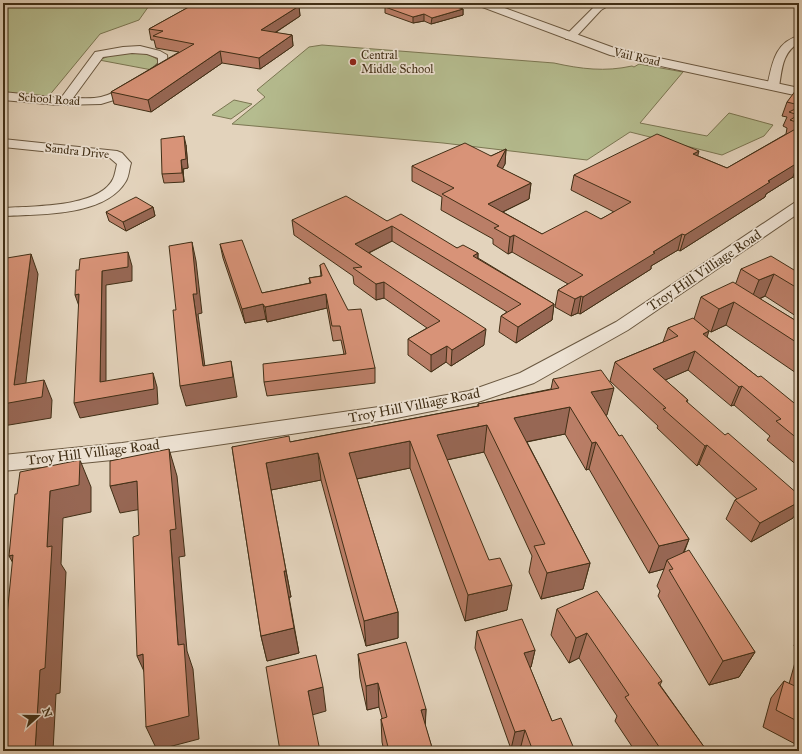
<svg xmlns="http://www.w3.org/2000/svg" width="802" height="754" viewBox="0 0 802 754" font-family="'IM FELL Great Primer',serif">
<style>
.green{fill:#b5bc8f;stroke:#7b7652}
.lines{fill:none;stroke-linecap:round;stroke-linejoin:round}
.minor-casing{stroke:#6a5840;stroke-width:2}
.tertiary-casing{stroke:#6a5840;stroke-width:2}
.minor{fill:#ede2d3;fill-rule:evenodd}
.tertiary{fill:#ede2d3;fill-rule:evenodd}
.wall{fill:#ba7e67;stroke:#412f16}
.shaded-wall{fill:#976754;stroke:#412f16}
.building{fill:#d89378;stroke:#412f16}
.poi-dot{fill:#8f2418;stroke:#ede2d3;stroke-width:1.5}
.labels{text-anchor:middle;stroke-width:3.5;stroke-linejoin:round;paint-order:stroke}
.far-poi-label{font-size:12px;fill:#412f16;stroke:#ede2d3;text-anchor:start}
.far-street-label{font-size:12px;fill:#412f16;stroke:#ede2d3}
.street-label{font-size:14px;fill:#412f16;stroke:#ede2d3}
</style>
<rect width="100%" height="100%" fill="#e3d3bc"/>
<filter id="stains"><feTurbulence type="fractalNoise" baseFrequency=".005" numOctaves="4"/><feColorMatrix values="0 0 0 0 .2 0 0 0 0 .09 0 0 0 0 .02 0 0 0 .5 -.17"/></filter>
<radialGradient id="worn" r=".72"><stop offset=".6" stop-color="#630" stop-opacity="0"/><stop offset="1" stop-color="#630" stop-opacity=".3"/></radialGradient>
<path class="green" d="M3 3H151L139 20 100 34 48 97 3 93Z
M322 45 554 63C581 69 605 72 632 66L634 67 639 64 683 72 640 123 707 136 729 113 773 125 764 136 722 155 630 132 587 160 443 143 232 124 265 97 257 90 309 47Z
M128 52 148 54 157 59 158 62 152 70 99 60 114 54Z
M234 100 252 104 231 119 212 115Z"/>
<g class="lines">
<defs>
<path id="minor" d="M601 3H613L601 10 574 39H566L565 37 566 35 595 6Z
M799 36V43C782 52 782 70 779 87L777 89H769L767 87C772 66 774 42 799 36Z
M140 46 160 51 167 55 168 65 161 72 126 94 114 100 101 104 58 105 3 100V92L61 98 95 52 123 47ZM132 53 147 54 158 58V64C144 75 118 93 101 97 92 99 82 98 73 98L103 57Z
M3 139 117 151 122 153 131 163C129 169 129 176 126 181 105 217 39 214 3 216V208C31 206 99 208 113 179 115 175 116 168 117 164L110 158 3 147Z
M799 202V213L628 330 534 383 478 402 386 420 122 459 3 471V455L122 443 386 406 469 391 520 373 616 322 794 203Z"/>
<path id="tertiary" d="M476 3H491L617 49 799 88V96L610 55 477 5Z"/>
</defs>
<use href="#minor" class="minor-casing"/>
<use href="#tertiary" class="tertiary-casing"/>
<use href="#minor" class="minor"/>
<use href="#tertiary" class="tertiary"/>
</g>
<path class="wall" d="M196 3H286V4L299 6 300 16 275 33 292 35 293 46 260 69 222 63 151 112 114 104 111 92 179 52 156 48 154 40H151L149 29Z
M522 3H537L534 6Z
M385 7 463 9V15L431 24 424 21 413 23 385 13Z
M799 91V176L795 178 793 177 766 194 765 197 680 251 678 250 651 266V269L580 314 578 313 571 316 555 307 558 290 568 284 512 252 508 254 493 244V239L441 210 442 197 412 181V166L491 156 506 149 505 164 502 169 531 183 529 199 503 212 542 234 601 219 614 212 571 190 574 175 698 156 727 168 786 134 787 128 783 126 787 117 782 116 787 102Z
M186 145 188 168 183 169 184 182 164 183 162 174Z
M153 207 155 216 126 231 109 221 106 212Z
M292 220 387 221 457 248 478 253V258L554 304 552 320 516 343 499 332 501 316 507 312 392 241 369 253 484 345 451 366 446 362 431 372 408 355V339L427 328 384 298 376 300 354 284 353 276 294 235Z
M220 244 262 293 310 283 309 278 321 276 320 265 375 368V383L267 396 264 382 344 354 341 340 333 341 327 308 267 322 266 319 245 323 223 258Z
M741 269 799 273V318L765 296 760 299 798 322 797 325 799 327V375L726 325 711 332 703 327 707 337 758 377 799 407V467L767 440 770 436 734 405 731 406 688 370 665 380 688 400 687 402 793 518 751 542 726 519 735 500 737 499 699 464 697 466 657 428 658 426 610 381 615 362 663 342 668 328 694 319 701 297 736 283Z
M553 379 607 415H605L619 436 689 539 684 553 755 652 739 677 709 685 658 596 660 591 657 586 664 569 649 573 589 469 586 470 565 434 527 442 590 563 583 589 541 599 529 572 532 556 484 452 447 460 507 610 465 621 410 468 357 479 398 612V638L366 646 321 480 271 490 291 597H289L299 653 267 661 261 636 232 447 290 442 478 406V404L551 389Z
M557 609 662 681 660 685 707 751H635L615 721 617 716 579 658 569 663 551 635Z
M799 629V746L763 727 771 698 784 681 789 684 799 648 794 646Z
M477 631 535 650 531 667 530 668 552 721 575 751H523L521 746 511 749 475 648Z
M358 654 426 709 425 725 433 751H384L382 742 381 719 382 718 379 707 367 710 360 678Z"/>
<path class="shaded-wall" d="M299 6 300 16 262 41 261 30Z
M463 9V15L431 24 432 18Z
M424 14V21L413 23V17Z
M292 35 293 46 260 69 259 58Z
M220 51 222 63 151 112 148 100Z
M184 136 186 145 188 168 183 169 184 182 181 160Z
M506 149 505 164 496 181 497 166Z
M699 151 695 166 693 154Z
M798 162 793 177 766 194 765 197 680 251 685 235 768 181Z
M799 167V176L795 178Z
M531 183 529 199 488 219V204Z
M153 207 155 216 126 231 123 222Z
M392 226V241L356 259 355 244Z
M682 234 678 250 651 266V269L580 314 583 297 653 252Z
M514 235 512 252 508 254 510 237Z
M192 242 196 261 202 313 198 314 207 382 231 361 237 397 186 406 180 386 203 366 193 294Z
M128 252 132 266V281L106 285V396L100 382 102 271Z
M478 253 477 269 473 256Z
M31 254 38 274 24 400 44 380 52 400 51 418 3 426V404L14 385Z
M774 274 765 296 750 303 759 280Z
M384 282V298L376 300V284Z
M79 294 80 309 75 295Z
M326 294 327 308 267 322 265 307Z
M581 296 578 313 571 316 575 299Z
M734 302 726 325 711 332 719 309Z
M263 304 266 319 245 323 242 309Z
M554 304 552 320 516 343 518 327Z
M486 329 484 345 451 366 452 350Z
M709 331 703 350 697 353 703 334Z
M447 346 446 362 431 372V355Z
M695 351 688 370 647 388 653 369Z
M153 373 157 387 158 404 80 418 74 403Z
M742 386 734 405 731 406 739 387Z
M614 388 607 415 584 419 591 392Z
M570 407 565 434 510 445 514 418Z
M487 425 484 452 436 462 437 435Z
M410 441V468L351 480 349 453Z
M596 442 589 469 586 470 592 443Z
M707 445 699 464 697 466 705 446Z
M169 449 177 476 185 556 179 557 187 651 193 669 199 739 157 750 146 727 178 645 170 530Z
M318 453 321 480 271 490 266 463Z
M80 460 91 487V512L63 518 61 564 66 572 60 693 56 694 53 751H35L50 491Z
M137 481 147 508 120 513 110 486Z
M799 502V508L793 518 751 542 760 523Z
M689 539 678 565 667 560 664 569 649 573 659 546Z
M13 555 24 583 9 556Z
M590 563 583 589 541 599 547 573Z
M284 571H286L291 597H288Z
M512 585 507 610 465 621 468 595Z
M398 612V638L366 646 364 621Z
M294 628 299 653 267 661 261 636Z
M587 633 579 658 569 663 576 638Z
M535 650 531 667 520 670 524 653Z
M755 652 739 677 709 685 723 661Z
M143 654 148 680 137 656Z
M378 683 379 707 367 710 366 686Z
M323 687 326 711 312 715 308 691Z
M426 709 425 733 421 710Z
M525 730 521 746 511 749 515 732Z"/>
<path class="building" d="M196 3H282L281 4 299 6 261 30 292 35 259 58 220 51 148 100 111 92 194 44 153 36 163 31 149 29Z
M398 3H444L463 9 432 18 424 14 413 17 385 7Z
M796 90 799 91V105L787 102Z
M799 107V123L790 120 798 115 789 112Z
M799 127V162L768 181 770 182 685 235 682 234 653 252 655 253 583 297 581 296 575 299 558 290 583 275 514 235 510 237 494 228 499 226 442 194 454 188 412 166 465 143 491 156 506 149 497 166 531 183 488 204 542 234 586 211 601 219 631 202 574 175 657 134 699 151 693 154 727 168Z
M184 136 186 159 181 160 182 173 162 174 161 139Z
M346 196 387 221 401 214 457 248 463 245 478 253 473 256 554 304 518 327 501 316 521 304 392 226 355 244 486 329 452 350 447 346 431 355 408 339 440 321 384 282 376 284 353 268 362 267 292 220Z
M136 197 153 207 123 222 106 212Z
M242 240 262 293 311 283 309 278 322 276 320 265 324 263 348 310 361 309 375 368 264 382 263 364 346 354 340 326H332L326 294 265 307 263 304 242 309 220 244Z
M192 242 197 294H193L203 366 231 361 233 377 180 386 173 310H176L169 246Z
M128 252V267L102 271 100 382 153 373 154 389 74 403 79 294 75 295 76 270H79L80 259Z
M31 254 14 385 44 380 42 397 3 404V283L7 258Z
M771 256 799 273V289L774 274 759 280 741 269Z
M733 282 798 322 795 324 799 327V344L734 302 719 309 701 297Z
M693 318 709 331 703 334 758 377 761 376 799 407V412L798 413H799V440L776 421 781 419 742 386 739 387 695 351 653 369 688 400 686 401 725 435 728 433 799 495V502L760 523 735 500 757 489 707 445 705 446 663 409 666 408 615 362 678 336 668 328Z
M601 370 614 388 591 392 619 436 622 435 689 539 659 546 596 442 592 443 570 407 514 418 590 563 547 573 534 546 545 544 487 425 437 435 489 560 500 558 512 585 468 595 410 441 349 453 398 612 364 621 318 453 266 463 286 571H284L294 628 261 636 232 447 289 436 290 442 479 406 478 404 559 388 553 379Z
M169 449 176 529 170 530 178 645 184 644 189 716 146 727 143 654 137 656 133 537 139 535 137 481 110 486V461Z
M80 460 79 485 50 491 47 547 52 546 45 668 40 670 35 751H3V656L13 555 9 556 15 494H17L20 472Z
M689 550 755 652 723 661 669 570 673 569 667 560Z
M597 591 662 681 658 683 707 751H662L625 697 629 695 587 633 576 638 557 609Z
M522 619 535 650 524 653 552 721 561 718 575 751H533L525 730 515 732 477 631Z
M406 642 426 709 421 710 433 751H389L381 719 387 717 378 683 366 686 358 654Z
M316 655 323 687 308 691 320 751H280L266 667Z
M799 678V722L776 710 784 681 797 687Z"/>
<circle class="poi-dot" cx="353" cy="62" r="4"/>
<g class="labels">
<g class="far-poi-label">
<text x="361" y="59">Central<tspan x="361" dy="14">Middle School</tspan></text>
</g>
<g class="far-street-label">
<text transform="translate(637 57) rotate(13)" y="4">Vail Road</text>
<text transform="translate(49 99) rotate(4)" y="4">School Road</text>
<text transform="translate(77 151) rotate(6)" y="4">Sandra Drive</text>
</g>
<g class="street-label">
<text transform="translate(704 270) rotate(-34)" y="5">Troy Hill Villiage Road</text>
<text transform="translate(414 405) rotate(-11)" y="5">Troy Hill Villiage Road</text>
<text transform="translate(93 452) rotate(-7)" y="5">Troy Hill Villiage Road</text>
</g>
</g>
<rect width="802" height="754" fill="none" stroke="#e3d3bc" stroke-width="16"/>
<rect x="4" y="4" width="794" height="746" fill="none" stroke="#412f16" stroke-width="2"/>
<rect x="8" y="8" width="786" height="738" fill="none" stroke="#412f16"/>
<g transform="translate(38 716) rotate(69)" stroke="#ede2d3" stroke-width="3" paint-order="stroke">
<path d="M0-3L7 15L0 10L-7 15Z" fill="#412f16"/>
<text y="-6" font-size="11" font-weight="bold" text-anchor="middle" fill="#412f16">N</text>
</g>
<rect width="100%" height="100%" filter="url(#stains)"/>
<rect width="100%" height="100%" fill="url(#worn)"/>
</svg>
